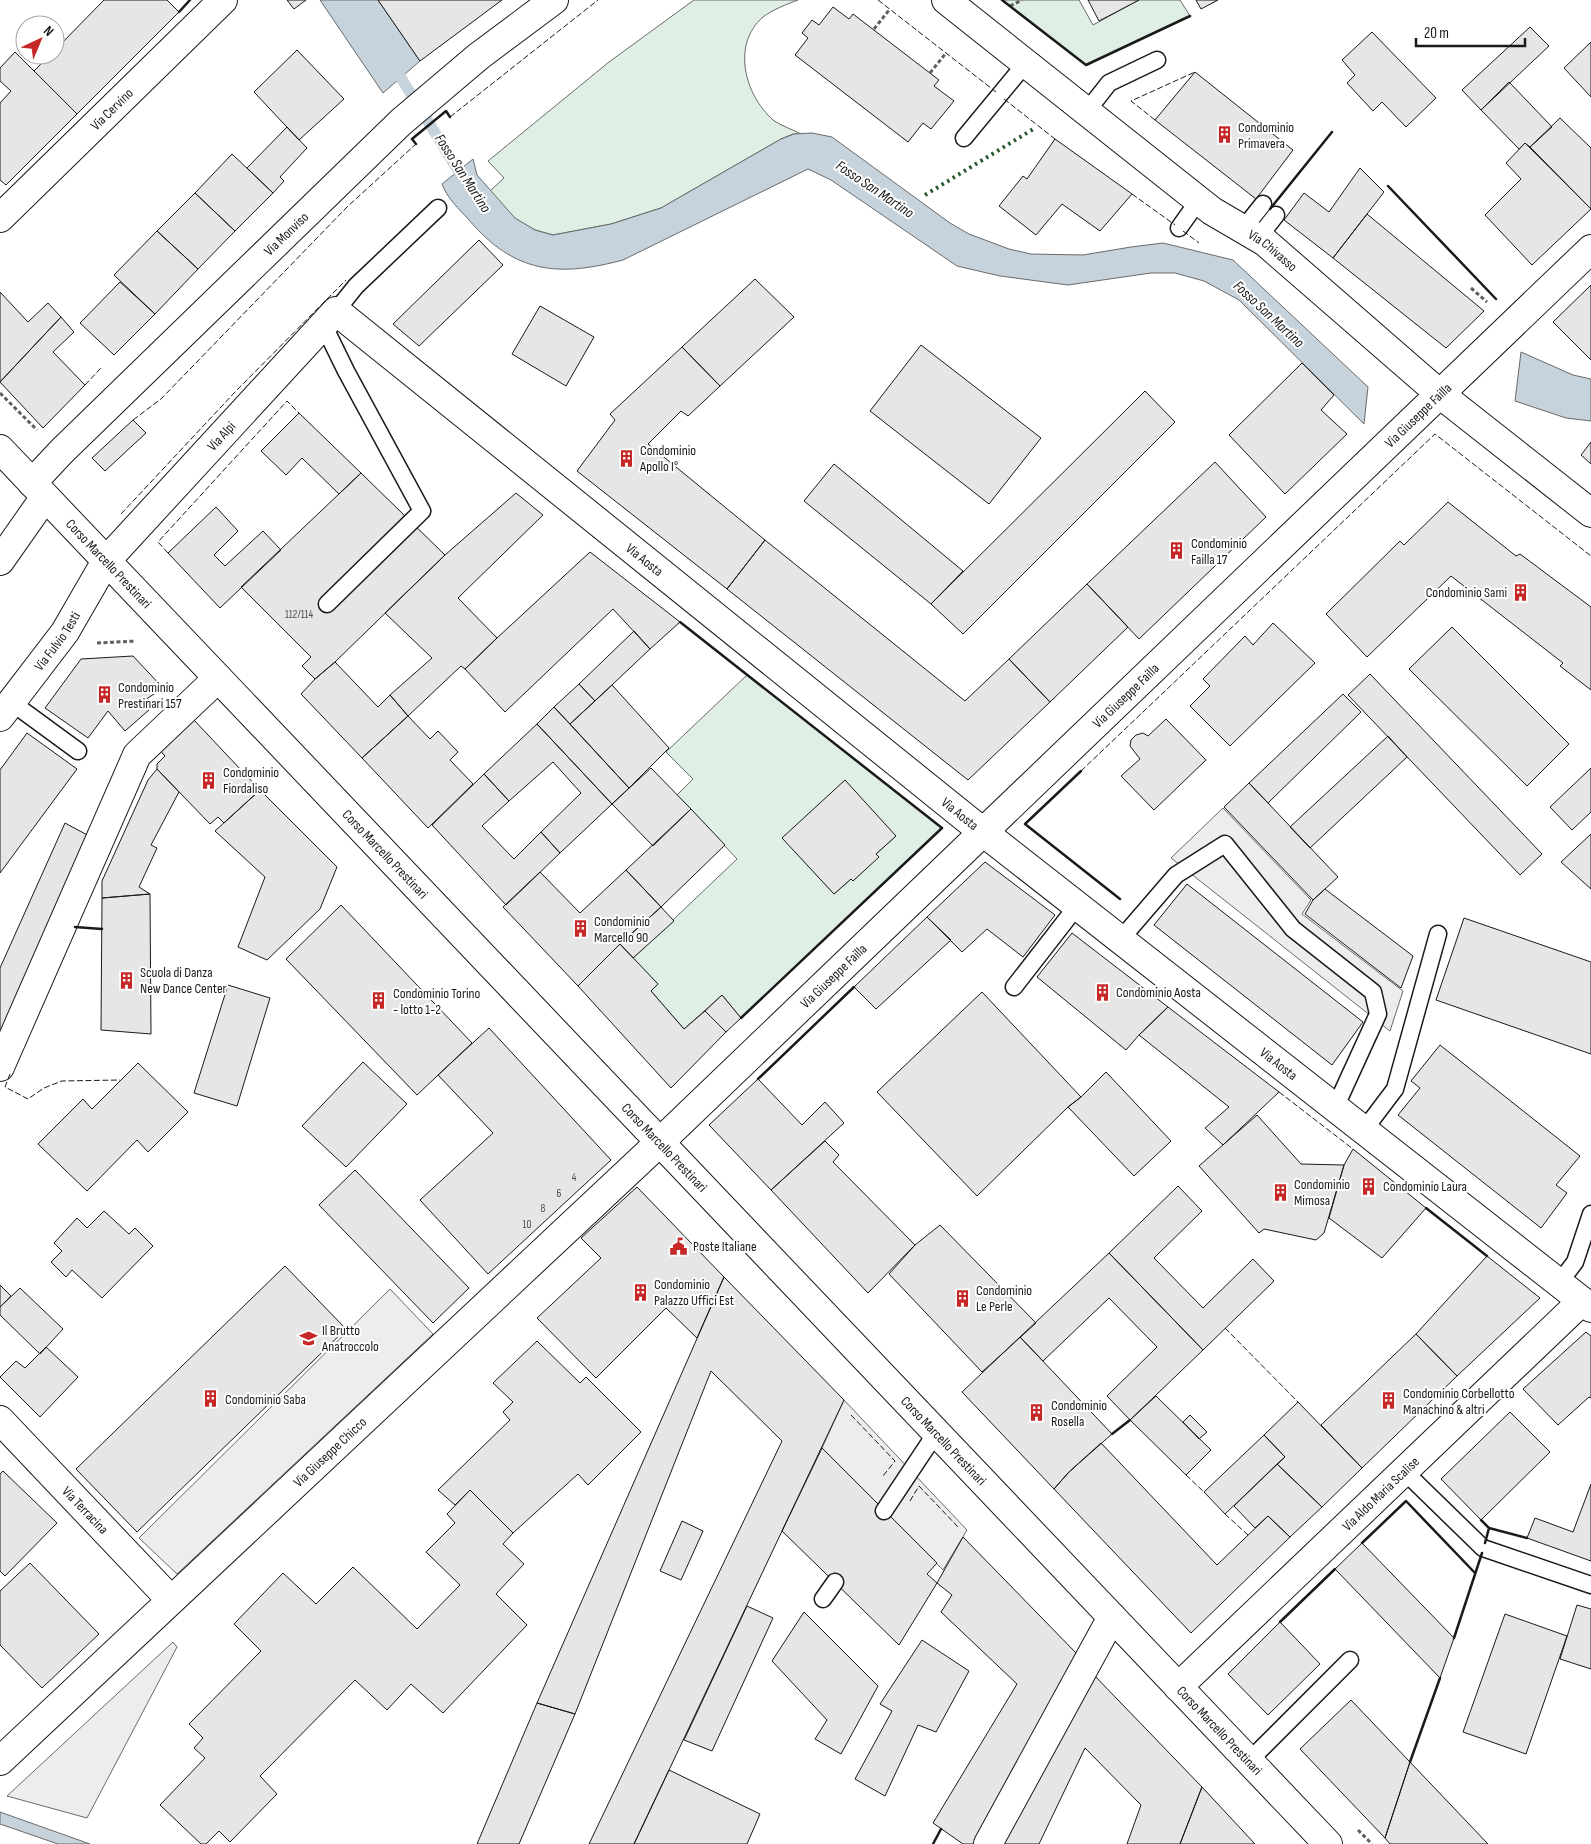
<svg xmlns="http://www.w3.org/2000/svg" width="1591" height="1844" viewBox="0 0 1591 1844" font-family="'Sofia Sans Condensed',sans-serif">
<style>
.green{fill:#e0efe3;stroke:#6a6a6a;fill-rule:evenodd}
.parking{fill:#ededed;stroke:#6a6a6a}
.water{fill:#c6d2dc;stroke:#6a6a6a}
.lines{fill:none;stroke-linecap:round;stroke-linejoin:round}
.stream{stroke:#c6d2dc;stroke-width:11}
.building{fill:#e6e6e6;stroke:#1a1a1a}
.service-casing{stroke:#1a1a1a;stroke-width:19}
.minor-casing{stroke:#1a1a1a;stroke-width:30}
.tertiary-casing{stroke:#1a1a1a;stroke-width:30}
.secondary-casing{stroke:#1a1a1a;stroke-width:30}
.path{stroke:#5f5f5f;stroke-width:3;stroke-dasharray:4 2.5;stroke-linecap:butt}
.service{stroke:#fff;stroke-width:16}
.minor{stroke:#fff;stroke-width:28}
.tertiary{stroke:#fff;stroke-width:28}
.secondary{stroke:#fff;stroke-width:28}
.hedge{stroke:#2b5a34;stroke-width:4;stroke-dasharray:2.5 4;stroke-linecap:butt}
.fence{stroke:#1a1a1a;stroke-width:1;stroke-dasharray:6 2.5;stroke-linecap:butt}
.wall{stroke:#1a1a1a;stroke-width:2.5}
.labels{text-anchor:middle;stroke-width:4;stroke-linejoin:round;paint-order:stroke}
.number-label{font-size:11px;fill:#4d4d4d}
.street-label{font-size:14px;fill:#1a1a1a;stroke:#fff}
.poi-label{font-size:14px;fill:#1a1a1a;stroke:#fff;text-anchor:start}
.water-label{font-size:15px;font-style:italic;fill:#1a1a1a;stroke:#fff}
</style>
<rect width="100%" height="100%" fill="#fff"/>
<path class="green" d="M694 0H798C787 4 772 10 763 17 731 45 745 95 773 120 781 126 792 129 801 134H793L781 139 661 208 611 224 553 235 535 230 515 219 490 191 504 178 488 161 609 62Z
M1002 0H1079L1093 25 1139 0H1180L1190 16 1086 65Z
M747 675 942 828 741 1018 722 995 684 1029 651 991 657 984 633 958 737 859 677 795 693 779 666 752ZM896 836 876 854 878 857 853 881 851 879 834 894 783 838Z"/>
<path class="parking" d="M1223 808 1311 900 1302 914 1403 991 1390 1031 1171 858Z
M390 1289 433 1334 177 1574 139 1538Z
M844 1400 967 1530 943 1570 822 1448Z
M173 1642 177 1647 87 1818 7 1796Z"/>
<path class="water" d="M320 0H378L420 61 383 93Z
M812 133 832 137 950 223 969 234 1009 249 1031 254 1083 255 1131 247 1163 243 1233 260 1368 387 1364 424 1239 300 1204 281 1175 273H1151L1068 285 1000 276 957 266 831 180 808 169 623 260C559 277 515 274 469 220 459 209 447 198 442 184L473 159 477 175 515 218 535 230 553 235 611 224 661 208 781 139 794 134Z
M1521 352 1573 375 1591 379V421L1566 418 1515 401Z
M0 1812 90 1844H58L0 1824Z"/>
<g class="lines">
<path class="stream" d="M393 65 466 183"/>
</g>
<path class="building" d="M104 0H167L179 12 77 114 34 71 50 55H55V50Z
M287 0H306L294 9Z
M378 0H502L420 61Z
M1088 0H1139L1099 21Z
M1196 0H1218L1201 9Z
M833 7 849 19 853 14 939 80 934 86 954 101 931 129 923 123 908 142 795 55 808 38 802 33 812 20 819 25Z
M1530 27 1549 46 1481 110 1462 90Z
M1372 32 1436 98 1406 127 1382 102 1373 111 1347 83 1355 75 1342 60Z
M1591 42V97L1564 68Z
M297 50 344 99 299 140 254 92Z
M15 52 77 114 6 185 0 180V103L11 91 0 81V68Z
M1195 72 1293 150 1256 199 1155 120Z
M1509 82 1552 127 1530 147 1525 143 1519 149 1481 110Z
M1560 118 1591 148V209L1530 147Z
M287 127 307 148 280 177 284 181 273 193 247 168Z
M1055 139 1132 194 1100 231 1062 204 1036 235 999 206 1023 176 1027 179Z
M1525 143 1591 209 1532 265 1485 215 1521 179 1506 163Z
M232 154 273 193 235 231 195 193Z
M1360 168 1384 192 1333 258 1284 220 1304 193 1329 212Z
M195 193 235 231 198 269 157 231Z
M1367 214 1484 311 1446 348 1333 258Z
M157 231 198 269 155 314 114 275Z
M479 240 503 265 419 346 393 324Z
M755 279 794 317 720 386 682 347Z
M120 282 155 314 114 355 80 323Z
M1591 285V360L1553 322Z
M0 292 28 322 48 303 61 317 0 382Z
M540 306 594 337 566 386 512 354Z
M61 317 74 332 53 352 85 385 43 428 0 382Z
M921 345 1041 438 989 504 870 411Z
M682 347 720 386 688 416 681 411 648 444 765 540 727 589 577 471 615 420 610 414Z
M1302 363 1334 395 1321 410 1347 434 1285 494 1229 435Z
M1145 391 1175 422 963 634 931 604Z
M299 413 361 473 339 494 302 458 286 475 261 451Z
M133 420 146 433 105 471 92 458Z
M1591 442V464L1581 455Z
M1215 462 1266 517 1139 639 1087 584Z
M834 464 963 571 931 604 804 501Z
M361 473 445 555 335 662 315 679 302 666 311 657 241 587Z
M516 493 543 515 458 598 497 638 465 669 461 666 408 716 390 695 432 658 385 613 445 555Z
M1448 502 1516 556 1520 554 1591 607V690L1560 666 1563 663 1451 576 1367 657 1326 614 1400 541 1404 545Z
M216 507 238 531 214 555 225 566 263 531 281 550 220 608 168 553Z
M765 540 965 701 1009 659 1050 702 968 780 727 589Z
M590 552 680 622 650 649 613 609 505 712 465 669 497 638Z
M1087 584 1128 627 1050 702 1009 659Z
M1273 623 1315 663 1230 746 1190 706 1210 686 1203 679 1245 636 1253 645Z
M1452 627 1569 744 1527 786 1409 669Z
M634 631 650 649 595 701 579 684Z
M133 656 163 688 142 702 149 710 125 731 108 711 88 738 45 708 81 659Z
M335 662 378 707 390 695 408 716 362 758 301 694 315 679Z
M1370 674 1542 854 1520 875 1348 695Z
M579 684 595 701 570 724 554 707Z
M612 685 669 748 629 788 570 724Z
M1343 694 1361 712 1268 803 1249 783Z
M554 707 629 788 612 804 537 724Z
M408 716 430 739 438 731 458 752 450 760 473 784 428 828 362 758Z
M192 718 260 790 224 823 218 817 210 824 157 769V764L165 756 159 749Z
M1166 719 1206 760 1154 810 1121 776 1140 759 1130 746 1131 740 1136 735 1143 733 1148 736Z
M537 724 612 804 560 853 541 832 581 793 553 762 509 801 484 774Z
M27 733 77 769 0 873V770Z
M1388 736 1407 757 1310 848 1290 827Z
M651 768 691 809 653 846 612 804Z
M1591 768V812L1572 830 1550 807Z
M157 769 179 792 151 845 157 848 139 887 150 894 102 898V881L148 780Z
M484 774 509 801 482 826 514 859 541 832 560 853 506 905 432 825Z
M845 780 896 836 876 854 879 857 853 881 851 879 834 894 782 838Z
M1249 783 1338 877 1313 900 1224 807Z
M260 790 337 867 320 909 267 960 238 947 265 877 215 831Z
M691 809 725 845 661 907 626 870Z
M65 823 91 837 0 1042V968Z
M1591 834V889L1561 862Z
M985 862 1055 915 1023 957 987 929 962 952 927 917Z
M626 870 661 907 620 944 578 986 503 907 540 872 580 913Z
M1187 884 1363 1022 1332 1065 1154 925Z
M1325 889 1413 956 1401 988 1305 914 1313 900Z
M150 894 151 1034 101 1030 102 898Z
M341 905 472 1043 417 1095 286 959Z
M661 907 674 921 633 958 620 944Z
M927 917 951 940 876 1009 854 987Z
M1464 918 1591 962V1054L1436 1000Z
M1072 933 1168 1007 1139 1035 1126 1050 1037 977Z
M620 944 658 984 651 991 684 1029 705 1011 726 1032 671 1088 578 986Z
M228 985 270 998 237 1106 194 1093Z
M982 992 1081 1097 1068 1107 977 1196 877 1092Z
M722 995 741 1018 726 1032 705 1011Z
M1168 1007 1279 1092 1223 1145 1205 1128 1229 1107 1139 1035Z
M489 1028 611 1160 488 1274 420 1200 493 1133 438 1075Z
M1440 1045 1580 1156 1556 1185 1567 1193 1541 1228 1398 1115 1420 1088 1411 1081Z
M363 1062 407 1104 346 1167 302 1126Z
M138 1063 188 1112 148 1152 137 1140 87 1191 38 1144 83 1099 92 1109Z
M1106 1072 1171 1141 1134 1176 1068 1107 1081 1097Z
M758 1079 802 1125 825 1102 844 1123 771 1190 709 1125Z
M1257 1115 1301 1164 1344 1165 1324 1233 1316 1240 1264 1229 1259 1233 1199 1166Z
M825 1141 839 1155 833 1162 915 1245 868 1293 771 1190Z
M1353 1149 1426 1208 1382 1258 1329 1218 1344 1165Z
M355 1170 469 1288 433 1323 319 1205Z
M1178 1186 1202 1211 1154 1258 1203 1308 1253 1259 1274 1281 1203 1350 1109 1253Z
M637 1187 724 1277 697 1338 666 1308 596 1378 537 1318 601 1258 581 1238Z
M104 1211 129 1234 135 1228 153 1246 102 1298 72 1270 66 1277 51 1262 62 1251 54 1243 77 1218 87 1228Z
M940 1225 1036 1323 982 1372 889 1274 915 1245Z
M1109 1253 1203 1350 1130 1420 1107 1396 1157 1347 1109 1298 1043 1361 1020 1337Z
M1487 1256 1540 1298 1457 1376 1416 1334Z
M285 1266 346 1329 137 1532 76 1469Z
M724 1277 844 1400 634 1844H589L782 1441 711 1371 575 1714 537 1703Z
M0 1285 11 1296 0 1307Z
M20 1288 63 1329 40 1354 0 1315V1307Z
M1586 1332 1591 1336V1398L1589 1397 1558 1425 1523 1389Z
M1416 1334 1457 1376 1362 1468 1321 1425Z
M1020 1337 1112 1434 1069 1472 1054 1489 962 1392Z
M537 1341 580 1383 586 1377 641 1432 588 1485 578 1474 513 1533 470 1490 455 1505 438 1490 510 1420 503 1412 513 1402 493 1383Z
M46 1347 78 1377 40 1417 0 1377 16 1361 25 1368Z
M1156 1396 1211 1450 1186 1475 1130 1420Z
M1298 1402 1362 1468 1322 1507 1277 1464 1285 1457 1264 1435Z
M1510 1412 1550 1452 1481 1520 1441 1479Z
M1190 1415 1207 1432 1199 1439 1183 1422Z
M1264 1435 1285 1457 1225 1514 1204 1492Z
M1101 1443 1217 1565 1268 1516 1290 1537 1191 1633 1054 1489 1069 1472Z
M822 1448 937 1563 927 1574 937 1583 899 1645 782 1531Z
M1277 1464 1322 1507 1290 1537 1268 1516 1255 1528 1234 1506Z
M3 1471 57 1523 5 1576 0 1571V1474Z
M1591 1484V1561L1527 1538 1535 1518 1573 1532Z
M470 1490 513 1533 503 1544 524 1564 496 1594 527 1625 443 1713 411 1684 387 1710 355 1680 260 1776 277 1794 230 1842 219 1831 206 1844H201L160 1805 205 1758 194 1748 203 1738 189 1724 261 1651 234 1624 283 1573 316 1604 353 1567 417 1629 460 1585 426 1552 455 1523 447 1514Z
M682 1521 703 1531 681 1580 660 1571Z
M963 1537 1078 1655 978 1844H963L933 1823 1017 1684 941 1612 952 1595 937 1583Z
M1362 1543 1454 1638 1440 1678 1335 1569Z
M30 1563 99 1634 42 1688 0 1645V1591Z
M1577 1605 1591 1609V1669L1560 1659Z
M747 1606 773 1618 712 1751 684 1740Z
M804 1612 878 1686 841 1754 815 1739 827 1720 772 1661Z
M1505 1614 1567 1636 1526 1754 1463 1732Z
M1280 1622 1320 1664 1268 1715 1228 1674Z
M922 1640 969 1671 936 1732 918 1725 885 1796 855 1779 892 1711 880 1704Z
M1092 1673 1202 1787 1180 1844H1127L1141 1805 1085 1748 1039 1844H1000Z
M1351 1700 1410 1762 1385 1838 1300 1749Z
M537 1703 575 1714 519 1844H477Z
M1410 1762 1488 1844H1390L1385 1838Z
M669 1770 760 1814 747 1844H634Z
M1202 1787 1255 1844H1180Z"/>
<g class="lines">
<defs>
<path id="service" d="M1087 111 1109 83 1157 60
M964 138 1026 63
M1179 228 1199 200
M1243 229 1263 204
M1258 238 1276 215
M336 311 356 286 438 208
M324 326 346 371 422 511 327 604
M11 702 78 751
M1120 940 1176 875 1225 844 1293 929 1373 992 1378 1014 1335 1108
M1014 987 1077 906
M1364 1130 1395 1089 1438 934
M1559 1283 1575 1262 1591 1214
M1404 1471 1483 1548 1591 1585
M884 1511 936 1433
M823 1599 835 1582
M1249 1761 1350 1660"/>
<g id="minor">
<path id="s1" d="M946 0 1212 211 1265 242 1441 395 1591 513"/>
<path id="s2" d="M0 218 223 0"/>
<path id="s3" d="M106 561 336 311 983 832 1591 1308"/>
<path d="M0 1067 137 755 218 678"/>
<path id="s4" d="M0 1420 171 1600"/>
<path id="s5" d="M1178 1687 1582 1301"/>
<path id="s6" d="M0 1761 660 1142 1591 249"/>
<path d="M988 1844 1112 1617"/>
</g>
<g id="tertiary">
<path id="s7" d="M32 483 62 451 401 122 479 56 554 0"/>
<path d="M0 561 45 497"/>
<path id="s8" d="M0 717 65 632 106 561"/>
</g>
<g id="secondary">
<path id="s9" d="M0 449 1328 1844"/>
</g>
</defs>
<use href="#service" class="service-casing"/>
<use href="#minor" class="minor-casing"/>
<use href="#tertiary" class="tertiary-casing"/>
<use href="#secondary" class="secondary-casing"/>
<path class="path" d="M1010 6 1022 0
M874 29 890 9
M930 73 946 53
M1471 288 1487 302
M0 393 37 430
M97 643 136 641
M1358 1830 1372 1844"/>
<use href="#service" class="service"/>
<use href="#minor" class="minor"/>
<use href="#tertiary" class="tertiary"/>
<use href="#secondary" class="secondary"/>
<path class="hedge" d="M925 195 1035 128"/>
<path class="fence" d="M878 0 996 92
M1002 0 1086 65 1190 16
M1004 99 1055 139
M450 117 598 0
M1155 120 1131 101 1195 72
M1132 194 1175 225
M1270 209 1332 132
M1183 231 1199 243
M85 385 101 368
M133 420 161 399 347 207 416 144
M121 514 235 392 346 280
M168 553 158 542 287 401 299 413
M1081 771 1435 434 1591 556
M10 1074 5 1087 28 1099 44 1088 62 1081 120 1080
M1279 1092 1353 1149
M1225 1328 1298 1402
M851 1415 895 1461 883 1476
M1186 1475 1204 1492
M910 1501 919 1486 959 1528
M1225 1514 1248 1535"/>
<path class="wall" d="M1002 0 1086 65 1190 16
M179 12 190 0
M416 144 412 139 446 111 450 117
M1388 186 1496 299
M1270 209 1332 132
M680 622 942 828 741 1018
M1081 771 1025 824 1120 899
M75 927 102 929
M758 1079 854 987
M1426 1208 1487 1256
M1112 1434 1130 1420
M1481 1520 1489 1528
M1362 1543 1406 1501 1475 1573
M1485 1543 1489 1528 1527 1538
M1280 1622 1335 1569
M1454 1638 1482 1553
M1410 1762 1440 1678
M933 1844 941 1829"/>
</g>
<defs>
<symbol id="building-bare" viewBox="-9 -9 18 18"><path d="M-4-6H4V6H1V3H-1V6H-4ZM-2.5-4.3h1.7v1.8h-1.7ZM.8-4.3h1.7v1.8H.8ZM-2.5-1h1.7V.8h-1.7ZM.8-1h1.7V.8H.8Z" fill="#c62828" stroke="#fff" stroke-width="2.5" paint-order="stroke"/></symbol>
<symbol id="civic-bare" viewBox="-9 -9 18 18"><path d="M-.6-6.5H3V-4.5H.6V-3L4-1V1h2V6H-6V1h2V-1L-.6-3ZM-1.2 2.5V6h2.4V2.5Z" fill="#c62828" stroke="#fff" stroke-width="2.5" paint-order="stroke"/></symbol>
<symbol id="school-bare" viewBox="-9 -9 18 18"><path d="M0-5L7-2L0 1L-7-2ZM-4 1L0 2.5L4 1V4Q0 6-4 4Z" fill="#c62828" stroke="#fff" stroke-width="2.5" paint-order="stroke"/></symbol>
</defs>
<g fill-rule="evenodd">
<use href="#building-bare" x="1212" y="122" width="25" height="25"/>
<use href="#building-bare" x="614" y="446" width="25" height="25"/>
<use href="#building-bare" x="1164" y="538" width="25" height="25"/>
<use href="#building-bare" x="1508" y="580" width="25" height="25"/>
<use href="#building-bare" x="92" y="682" width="25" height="25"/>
<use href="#building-bare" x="196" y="768" width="25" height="25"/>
<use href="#building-bare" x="568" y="916" width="25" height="25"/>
<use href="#building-bare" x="114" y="968" width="25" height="25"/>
<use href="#building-bare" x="1090" y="980" width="25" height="25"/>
<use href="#building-bare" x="366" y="988" width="25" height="25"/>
<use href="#building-bare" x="1356" y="1174" width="25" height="25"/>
<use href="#building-bare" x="1268" y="1180" width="25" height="25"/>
<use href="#civic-bare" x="666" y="1234" width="25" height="25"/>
<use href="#building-bare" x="628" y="1280" width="25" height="25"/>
<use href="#building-bare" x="950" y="1286" width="25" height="25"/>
<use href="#school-bare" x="296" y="1326" width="25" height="25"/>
<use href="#building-bare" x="198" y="1386" width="25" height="25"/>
<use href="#building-bare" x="1376" y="1388" width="25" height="25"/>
<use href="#building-bare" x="1024" y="1400" width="25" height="25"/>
</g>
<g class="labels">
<g class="number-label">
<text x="299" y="618">112/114</text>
<text x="574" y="1181">4</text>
<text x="559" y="1197">6</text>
<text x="543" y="1212">8</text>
<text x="527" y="1228">10</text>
</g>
<g class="street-label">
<text dy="5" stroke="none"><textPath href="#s2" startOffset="156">Via Cervino</textPath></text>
<text dy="5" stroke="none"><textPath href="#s7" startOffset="356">Via Monviso</textPath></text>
<text dy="5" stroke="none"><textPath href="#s1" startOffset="412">Via Chivasso</textPath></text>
<text dy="5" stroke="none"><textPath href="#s6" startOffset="1955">Via Giuseppe Failla</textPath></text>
<text dy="5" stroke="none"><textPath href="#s3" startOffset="170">Via Alpi</textPath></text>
<text dy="5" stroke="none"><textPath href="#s3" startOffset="736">Via Aosta</textPath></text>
<text dy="5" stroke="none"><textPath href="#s9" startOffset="158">Corso Marcello Prestinari</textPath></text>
<text dy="5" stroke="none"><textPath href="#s8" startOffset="95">Via Fulvio Testi</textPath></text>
<text dy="5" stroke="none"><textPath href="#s6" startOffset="1550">Via Giuseppe Failla</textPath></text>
<text dy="5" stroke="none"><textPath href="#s3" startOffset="1141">Via Aosta</textPath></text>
<text dy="5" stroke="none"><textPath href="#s9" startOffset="559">Corso Marcello Prestinari</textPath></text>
<text dy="5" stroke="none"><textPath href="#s6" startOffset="1145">Via Giuseppe Failla</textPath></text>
<text dy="5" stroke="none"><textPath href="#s3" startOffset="1546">Via Aosta</textPath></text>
<text dy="5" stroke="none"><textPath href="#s9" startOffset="964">Corso Marcello Prestinari</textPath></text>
<text dy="5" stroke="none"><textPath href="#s9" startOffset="1369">Corso Marcello Prestinari</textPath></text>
<text dy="5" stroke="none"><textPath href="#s6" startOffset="452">Via Giuseppe Chicco</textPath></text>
<text dy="5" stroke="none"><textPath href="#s5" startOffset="280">Via Aldo Maria Scalise</textPath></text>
<text dy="5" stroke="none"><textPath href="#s4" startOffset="124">Via Terracina</textPath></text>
<text dy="5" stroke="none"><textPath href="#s9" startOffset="1769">Corso Marcello Prestinari</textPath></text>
</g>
<g class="poi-label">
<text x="1238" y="132">Condominio<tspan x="1238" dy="16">Primavera</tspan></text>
<text x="640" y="455">Condominio<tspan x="640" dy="16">Apollo I°</tspan></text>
<text x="1191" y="548">Condominio<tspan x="1191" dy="16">Failla 17</tspan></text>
<text x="1507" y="597" text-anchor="end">Condominio Sami</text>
<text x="118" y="692">Condominio<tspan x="118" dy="16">Prestinari 157</tspan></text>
<text x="223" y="777">Condominio<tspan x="223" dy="16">Fiordaliso</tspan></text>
<text x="594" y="926">Condominio<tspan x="594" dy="16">Marcello 90</tspan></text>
<text x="140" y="977">Scuola di Danza<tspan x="140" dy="16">New Dance Center</tspan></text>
<text x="1116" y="997">Condominio Aosta</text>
<text x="393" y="998">Condominio Torino<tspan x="393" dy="16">- lotto 1-2</tspan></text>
<text x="1294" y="1189">Condominio<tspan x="1294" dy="16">Mimosa</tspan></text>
<text x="1383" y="1191">Condominio Laura</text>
<text x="693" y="1251">Poste Italiane</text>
<text x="654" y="1289">Condominio<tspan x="654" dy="16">Palazzo Uffici Est</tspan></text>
<text x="976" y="1295">Condominio<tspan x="976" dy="16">Le Perle</tspan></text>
<text x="322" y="1335">Il Brutto<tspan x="322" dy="16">Anatroccolo</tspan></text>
<text x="1403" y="1398">Condominio Corbellotto<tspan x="1403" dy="16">Manachino &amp; altri</tspan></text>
<text x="225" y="1404">Condominio Saba</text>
<text x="1051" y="1410">Condominio<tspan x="1051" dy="16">Rosella</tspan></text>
</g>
<g class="water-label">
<text transform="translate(463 173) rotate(57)" y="5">Fosso San Martino</text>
<text transform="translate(875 189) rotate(34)" y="5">Fosso San Martino</text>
<text transform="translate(1269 314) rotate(43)" y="5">Fosso San Martino</text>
</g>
</g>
<g transform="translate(40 40) rotate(44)"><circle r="24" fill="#ffffff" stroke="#a3a3a3"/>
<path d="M0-4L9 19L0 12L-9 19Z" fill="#c62828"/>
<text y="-8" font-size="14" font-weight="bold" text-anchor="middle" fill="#1a1a1a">N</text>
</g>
<path d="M1416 38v8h109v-8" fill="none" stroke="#1a1a1a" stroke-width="2.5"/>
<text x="1424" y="38" font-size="15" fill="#1a1a1a" stroke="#ffffff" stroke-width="4" paint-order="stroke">20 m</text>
</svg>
